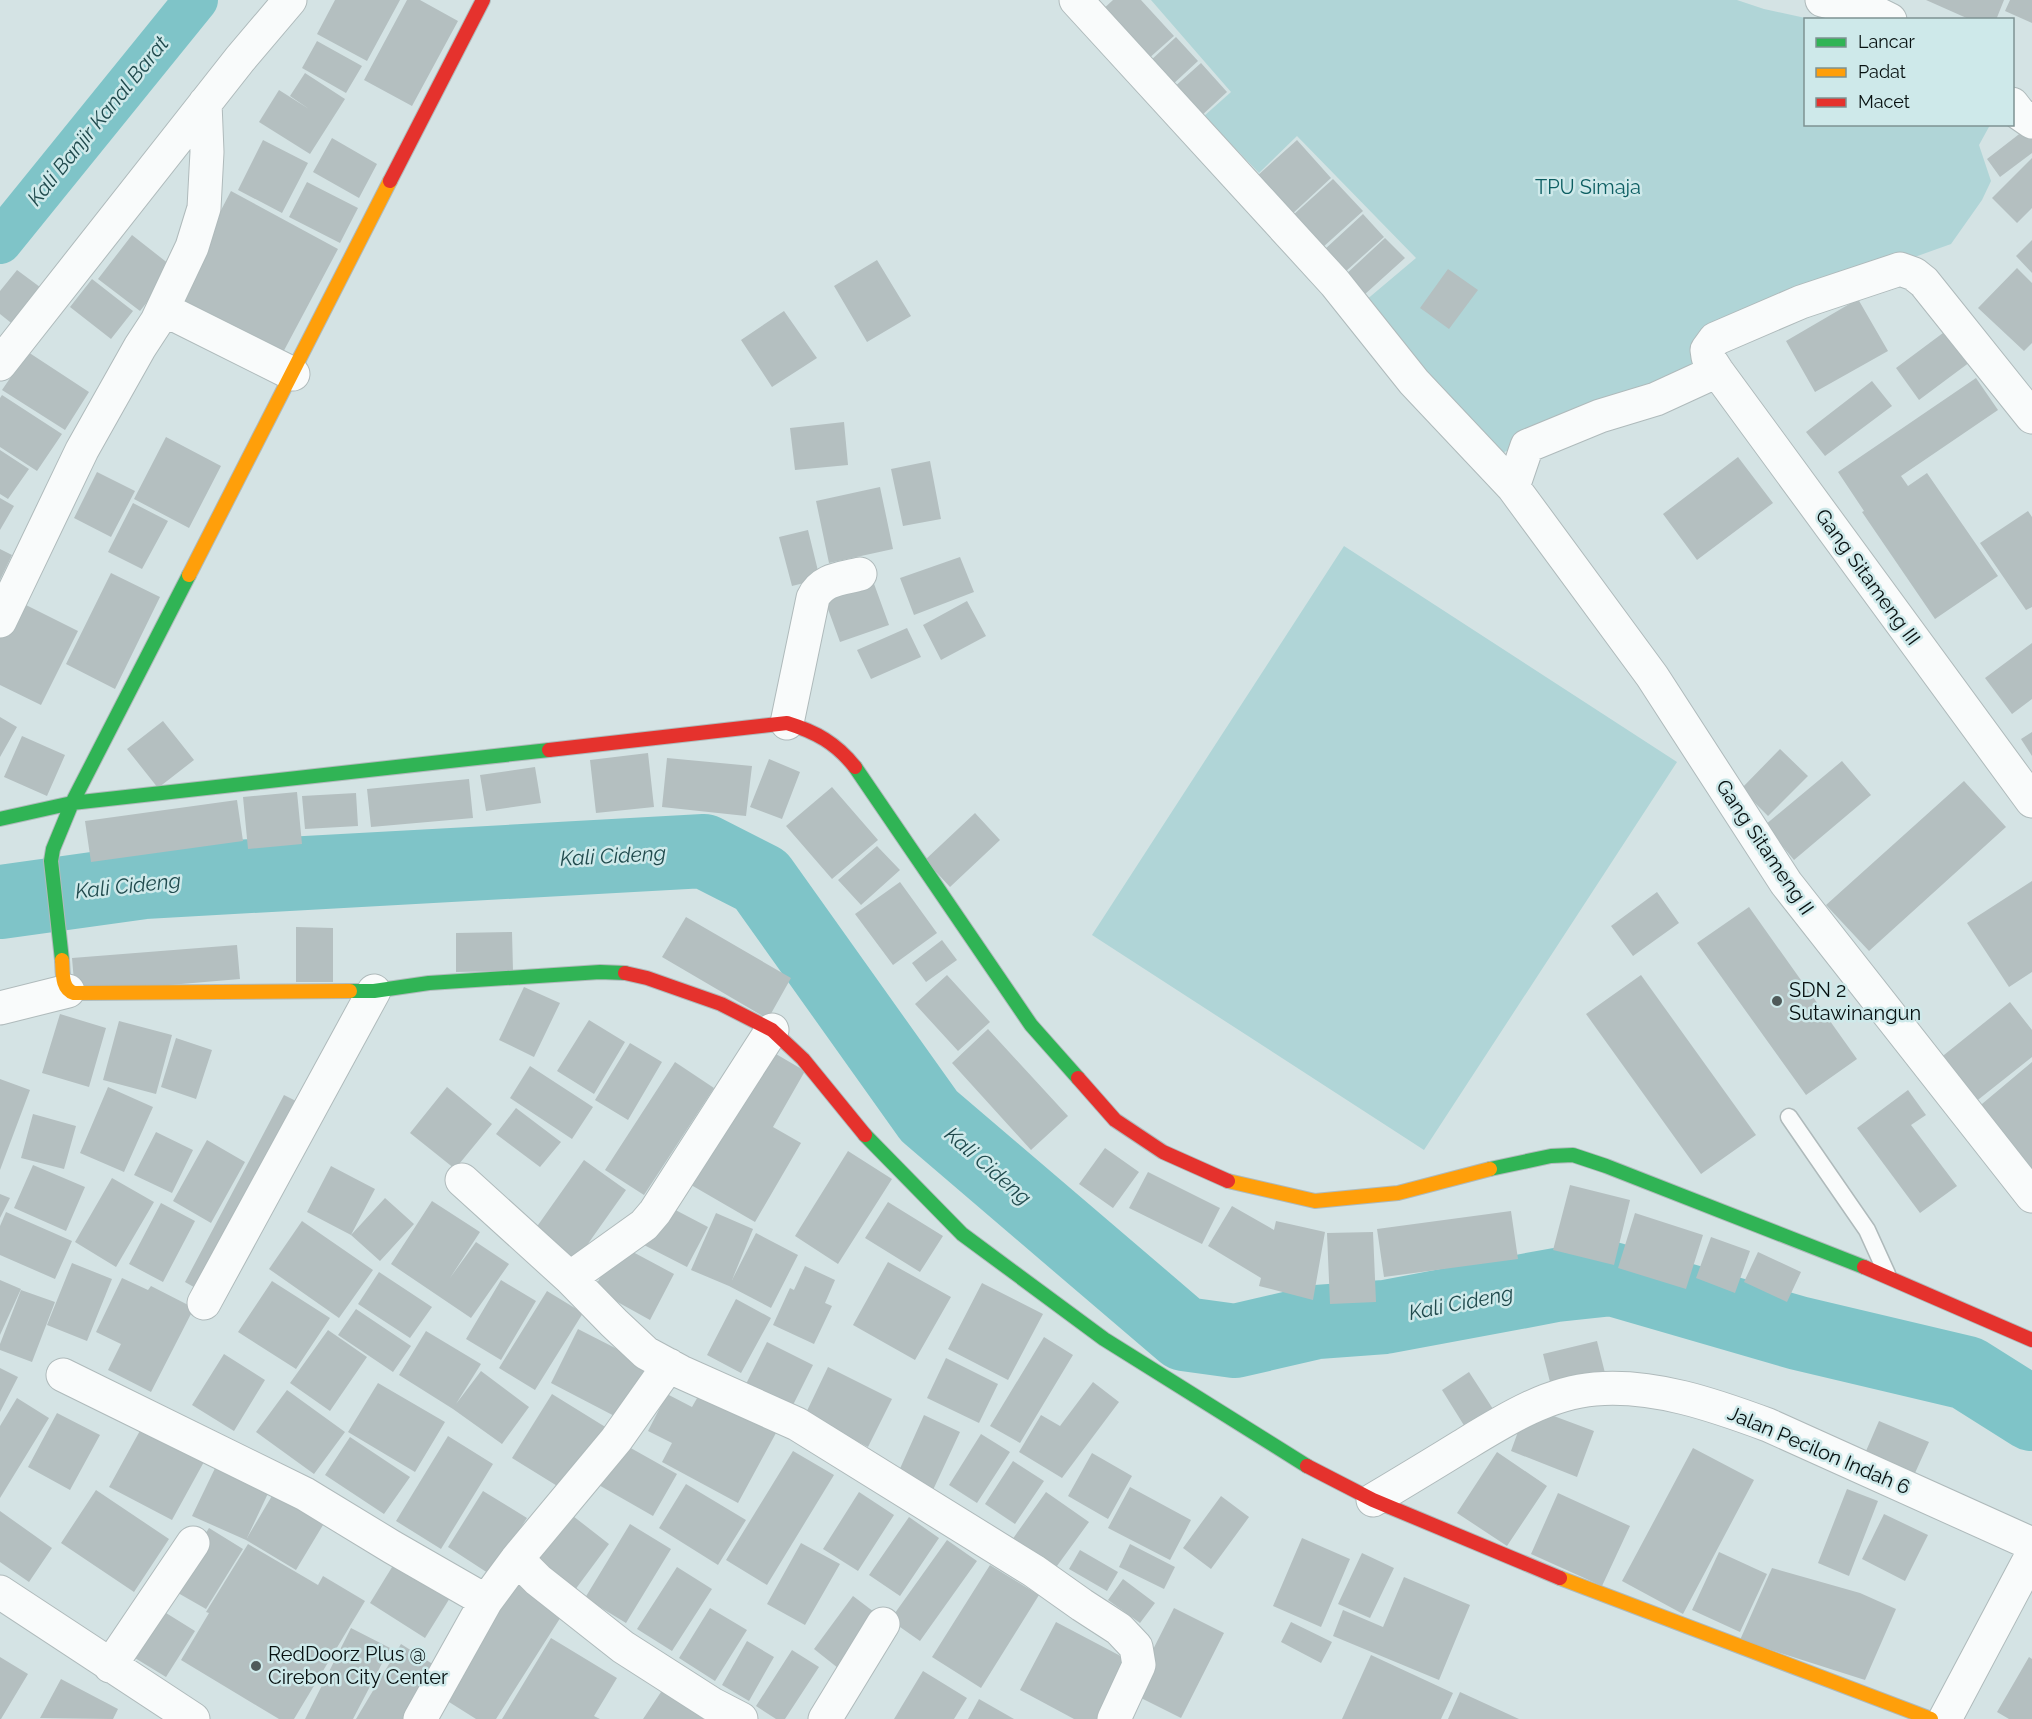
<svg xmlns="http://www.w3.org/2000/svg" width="2032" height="1719" viewBox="0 0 2032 1719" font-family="Raleway,sans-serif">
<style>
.green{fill:#b0d5d7}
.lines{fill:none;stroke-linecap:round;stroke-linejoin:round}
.canal{stroke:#7fc4c8;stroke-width:44}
.river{stroke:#7fc4c8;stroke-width:74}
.building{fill:#b4bfc0}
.lane-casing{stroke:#afbabb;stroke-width:19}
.street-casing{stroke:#afbabb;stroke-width:35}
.fast-casing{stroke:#afbabb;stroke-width:16}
.slow-casing{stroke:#afbabb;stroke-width:16}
.jam-casing{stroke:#afbabb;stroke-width:16}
.lane{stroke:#f9fbfb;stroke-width:16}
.street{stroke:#f9fbfb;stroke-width:33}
.fast{stroke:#30b455;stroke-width:14}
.slow{stroke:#ff9f0a;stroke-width:14}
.jam{stroke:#e5322d;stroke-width:14}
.poi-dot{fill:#4f5a5a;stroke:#cee9ea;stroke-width:2}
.labels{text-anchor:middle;stroke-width:5;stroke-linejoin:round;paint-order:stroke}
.park-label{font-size:20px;fill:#0d5e62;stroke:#cee9ea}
.street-label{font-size:20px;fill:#071010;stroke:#cee9ea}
.poi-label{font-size:20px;fill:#071010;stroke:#cee9ea;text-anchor:start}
.water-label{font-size:21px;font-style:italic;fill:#204a4d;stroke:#cee9ea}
</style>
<rect width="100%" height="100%" fill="#d4e3e4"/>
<path class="green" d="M1151 0H1737L1764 9 1810 19 1806 20V124L1990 125 1979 145 1991 181 1982 200 1951 244 1705 332 1698 368 1537 433 1496 457 1365 301 1416 258 1297 136 1259 173 1204 116 1231 92Z
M1344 546 1677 762 1424 1150 1092 935Z"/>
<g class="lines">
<path class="canal" d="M0 242 196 0"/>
<path class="river" d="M0 902 144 882 704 851 761 880 929 1116 1184 1334 1235 1341 1317 1322 1385 1317 1556 1285 1612 1279 1798 1333 1967 1373 2032 1414"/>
</g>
<path class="building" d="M335 0H400L367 61 317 34Z
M407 0H420L458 21 412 106 364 80Z
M1113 0H1141L1174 36 1147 60 1101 11Z
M1926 0H2004L1996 20H1971Z
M2010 0H2032V23L2005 11Z
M1176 37 1198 61 1171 86 1149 62Z
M317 41 362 66 346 93 302 68Z
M1201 63 1227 92 1199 118 1172 89Z
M305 73 345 99 310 154 259 122 279 90 309 109 290 96Z
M2027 128 2032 135V153L2000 177 1987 159Z
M332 138 377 164 359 198 313 172Z
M263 140 308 163 282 213 238 190Z
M1297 140 1331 178 1291 215 1256 177Z
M2032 158V208L2017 223 1992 198Z
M1333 179 1363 211 1322 248 1292 216Z
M307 182 358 208 340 243 289 217Z
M231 191 338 249 280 358 173 302Z
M1363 214 1384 237 1345 272 1324 250Z
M132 235 174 268 140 311 98 279Z
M1385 238 1405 258 1364 295 1345 275Z
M2032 240V273L2016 256Z
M877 260 911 316 867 342 834 286Z
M2017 268 2032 283V343L2024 351 1978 308Z
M1448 269 1478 290 1449 329 1420 308Z
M17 270 48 293 20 330 0 314V291Z
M92 279 133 311 111 339 70 307Z
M1858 299 1888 351 1815 392 1786 341Z
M784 311 817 358 772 387 741 340Z
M1947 330 1970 362 1919 400 1896 368Z
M28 352 89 392 65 430 2 390Z
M1976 378 1998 410 1901 476 1908 486 1927 473 1998 576 1935 619 1862 512 1864 511 1838 472Z
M1872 381 1892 406 1825 456 1806 432Z
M2 395 62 434 37 471 0 447V398Z
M844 422 848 465 795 470 790 428Z
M166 437 221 466 189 528 134 499Z
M0 450 29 469 8 499 0 494Z
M1738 457 1773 503 1697 560 1663 514Z
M930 461 941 519 903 526 891 469Z
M97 472 135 491 111 537 74 518Z
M880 487 893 549 829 563 816 501Z
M0 498 14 506 0 530Z
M133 503 168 521 142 569 108 552Z
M2028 511 2032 517V607L2026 610 1980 543Z
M808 530 820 579 792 586 779 537Z
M0 549 12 555 0 580Z
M960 557 974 592 914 615 900 578Z
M111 573 160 597 115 689 66 664Z
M873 581 889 625 840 642 824 598Z
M18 601 78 631 41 705 0 685V638Z
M967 601 986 636 941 660 923 625Z
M907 628 921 657 871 679 857 650Z
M2032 643V699L2012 714 1985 678Z
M0 717 17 727 0 757Z
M163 721 194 760 158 788 127 749Z
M2032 732V756L2021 739Z
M22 736 65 755 47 796 4 777Z
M1780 749 1808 776 1768 816 1741 789Z
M648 753 654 807 596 813 590 760Z
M667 758 752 766 746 816 662 807Z
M769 759 800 772 782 819 750 807Z
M1842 761 1871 795 1794 860 1765 825Z
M535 767 541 803 486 811 480 775Z
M469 779 473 818 371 827 367 789Z
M1964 781 2006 827 1869 951 1826 905Z
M832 787 878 840 832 879 786 826Z
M297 792 302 844 248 849 243 797Z
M356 793 358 826 305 829 302 796Z
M237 800 243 841 91 862 85 821Z
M975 813 1000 840 950 887 925 860Z
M877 846 900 870 861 905 838 880Z
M2032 881V972L2009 987 1967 923Z
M900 882 937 933 893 965 855 914Z
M1657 892 1679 923 1633 956 1611 926Z
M1749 907 1857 1059 1806 1095 1697 943Z
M686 917 791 978 768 1019 662 957Z
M296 927 333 928V982H296Z
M512 932 513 971 456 972V933Z
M942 940 957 960 926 982 912 963Z
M237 945 240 979 75 993 72 958Z
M947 975 990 1022 958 1051 915 1004Z
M1641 975 1756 1135 1701 1174 1586 1014Z
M524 987 560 1003 534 1057 499 1040Z
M2010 1002 2032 1030V1057L1974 1103 1939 1059Z
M60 1014 106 1028 89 1087 42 1073Z
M589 1020 625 1042 594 1094 557 1071Z
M119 1021 172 1035 156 1094 103 1080Z
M988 1029 1068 1116 1031 1150 952 1063Z
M176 1038 212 1050 196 1099 161 1087Z
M630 1043 662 1062 628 1120 595 1100Z
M764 1047 805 1071 773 1127 801 1143 755 1222 686 1182Z
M675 1062 714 1088 644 1195 605 1170Z
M2032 1062V1176L1976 1109Z
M530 1066 593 1107 572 1139 510 1098Z
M0 1079 30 1090 0 1170Z
M108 1087 153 1107 124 1172 80 1153Z
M447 1087 492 1124 455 1169 410 1133Z
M1908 1090 1926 1115 1911 1125 1957 1186 1920 1213 1857 1128Z
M284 1095 306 1106 206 1294 185 1282Z
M516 1108 561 1142 540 1167 496 1134Z
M33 1114 76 1126 64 1169 21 1158Z
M156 1132 193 1150 172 1193 134 1175Z
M207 1140 245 1162 211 1223 173 1201Z
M1105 1148 1139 1172 1113 1208 1079 1184Z
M848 1151 892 1179 838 1264 795 1236Z
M584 1160 626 1190 573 1265 531 1235Z
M33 1165 85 1187 66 1231 14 1208Z
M331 1166 375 1189 351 1235 307 1212Z
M1148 1172 1220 1208 1202 1244 1129 1208Z
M112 1178 154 1202 116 1267 75 1242Z
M1570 1185 1630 1200 1614 1265 1553 1250Z
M0 1194 10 1198 0 1218Z
M385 1198 414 1224 380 1261 351 1235Z
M432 1201 480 1232 450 1278 476 1242 509 1264 471 1318 391 1264Z
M888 1202 943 1236 920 1272 865 1238Z
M161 1203 195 1221 163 1282 129 1264Z
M664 1204 708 1227 687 1267 644 1245Z
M1232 1206 1274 1230 1276 1221 1325 1232 1313 1300 1259 1286 1261 1278 1208 1246Z
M1511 1211 1518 1259 1384 1277 1377 1229Z
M6 1212 72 1241 55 1279 0 1255V1226Z
M716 1213 753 1229 732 1280 756 1233 798 1255 771 1308 729 1286 691 1270Z
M1635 1213 1703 1235 1686 1289 1618 1268Z
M302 1221 373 1270 339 1318 269 1269Z
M1373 1232 1376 1302 1330 1304 1327 1233Z
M1711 1237 1750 1251 1735 1293 1696 1278Z
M618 1244 674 1274 650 1320 594 1289Z
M1758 1252 1801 1272 1787 1302 1744 1282Z
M888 1262 951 1297 915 1360 853 1325Z
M72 1263 112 1279 87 1341 47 1325Z
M805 1266 835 1280 825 1303 832 1306 814 1344 773 1325 790 1288 794 1290Z
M379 1272 432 1307 410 1338 358 1304Z
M122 1278 148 1290 151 1286 194 1308 151 1392 108 1370 121 1344 96 1332Z
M0 1280 21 1289 0 1335Z
M501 1280 536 1301 501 1360 466 1339Z
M272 1281 330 1318 296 1369 238 1332Z
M982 1283 1043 1314 1008 1380 948 1349Z
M21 1290 55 1302 32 1362 0 1350V1344Z
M547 1291 583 1313 535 1390 499 1368Z
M736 1299 771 1318 741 1373 707 1355Z
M356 1309 411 1346 393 1372 338 1335Z
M578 1329 625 1353 657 1374 624 1421 551 1383Z
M328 1330 367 1357 330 1411 290 1383Z
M426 1331 481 1364 456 1404 481 1371 529 1407 502 1444 453 1409 399 1375Z
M1044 1337 1073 1355 1020 1443 990 1426Z
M1597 1341 1607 1381 1553 1394 1543 1354Z
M767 1342 813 1365 789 1413 743 1390Z
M224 1354 265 1380 234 1431 192 1405Z
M946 1358 998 1384 979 1423 927 1398Z
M828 1367 892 1399 868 1447 805 1415Z
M0 1368 18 1377 0 1412Z
M1469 1372 1493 1409 1465 1427 1442 1390Z
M1093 1382 1119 1402 1062 1478 1019 1452 1041 1415 1060 1426Z
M378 1383 445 1422 415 1472 348 1432Z
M287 1390 345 1432 314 1474 256 1432Z
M700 1393 776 1433 738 1503 662 1462 672 1443 648 1431 667 1394 692 1407Z
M552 1394 607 1428 567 1492 512 1458Z
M17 1398 49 1418 0 1498V1426Z
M1543 1412 1594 1431 1577 1477 1511 1451 1519 1429Z
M57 1413 100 1435 70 1490 28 1467Z
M924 1415 960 1432 933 1490 898 1473Z
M1879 1421 1929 1442 1915 1473 1866 1451Z
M142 1427 205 1460 172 1520 109 1487Z
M981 1434 1010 1452 977 1503 949 1485Z
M448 1436 493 1464 441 1549 396 1521Z
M350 1437 410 1477 384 1514 325 1475Z
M620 1442 677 1474 653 1516 597 1484Z
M1693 1448 1754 1480 1683 1614 1622 1581Z
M793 1451 834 1475 767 1585 726 1560Z
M1497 1452 1547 1486 1507 1546 1457 1513Z
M1092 1453 1132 1476 1108 1519 1068 1496Z
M1013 1461 1044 1481 1015 1524 985 1504Z
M218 1462 271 1487 247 1538 279 1484 329 1515 296 1570 246 1540 192 1516Z
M686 1484 746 1520 718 1565 659 1528Z
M1130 1487 1191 1520 1170 1560 1108 1528Z
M1847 1489 1878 1501 1849 1576 1818 1563Z
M96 1490 169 1539 134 1592 61 1543Z
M483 1491 527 1518 491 1575 448 1547Z
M859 1492 894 1515 858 1571 823 1549Z
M1046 1492 1089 1522 1049 1577 1007 1547Z
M1558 1493 1630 1526 1602 1586 1531 1554Z
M1221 1496 1249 1517 1211 1569 1183 1548Z
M564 1509 609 1544 569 1598 522 1562Z
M0 1511 52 1548 29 1582 0 1562Z
M1884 1514 1928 1535 1905 1581 1862 1559Z
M909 1517 939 1538 900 1596 869 1575Z
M630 1524 671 1549 626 1623 585 1598Z
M209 1528 243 1549 206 1609 171 1589Z
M1302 1538 1350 1559 1321 1627 1273 1606Z
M947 1540 977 1561 920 1641 890 1620Z
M801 1543 840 1564 805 1625 767 1604Z
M248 1544 318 1585 323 1576 365 1601 294 1719H279L181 1660 209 1613 206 1612Z
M1130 1544 1175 1567 1164 1589 1119 1567Z
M1080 1550 1118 1572 1107 1591 1069 1569Z
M1719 1552 1767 1574 1740 1632 1692 1610Z
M1362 1553 1394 1568 1370 1618 1338 1604Z
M397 1559 453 1593 425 1638 370 1603Z
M990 1565 1039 1595 981 1688 932 1657Z
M677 1567 712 1589 672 1651 637 1629Z
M1772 1568 1860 1593 1896 1609 1865 1680 1740 1640Z
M1404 1577 1470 1605 1439 1680 1333 1636 1343 1610 1383 1627Z
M511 1579 564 1612 496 1719H476L438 1695Z
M1123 1579 1155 1603 1140 1623 1108 1600Z
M853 1596 878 1615 838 1668 814 1649Z
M158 1608 195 1631 166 1677 130 1655Z
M710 1608 747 1630 715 1681 679 1658Z
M1174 1608 1224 1633 1181 1718 1131 1693Z
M1056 1622 1132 1662 1102 1719H1074L1020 1690Z
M1291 1622 1332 1642 1321 1663 1281 1642Z
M351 1628 390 1648 353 1719H305Z
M551 1638 617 1678 594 1716 600 1719H502Z
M747 1641 774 1657 749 1701 722 1685Z
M401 1644 442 1670 412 1719H356Z
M792 1650 819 1667 785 1719H776L756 1706Z
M1371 1655 1453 1693 1441 1719H1342Z
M0 1657 28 1674 1 1719H0Z
M2029 1657 2032 1659V1719H2009L1997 1712Z
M923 1671 967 1698 954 1719H894Z
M61 1679 118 1709 113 1719 40 1718Z
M663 1689 707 1719H643Z
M1460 1692 1519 1719H1448Z
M979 1699 1014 1719H968Z"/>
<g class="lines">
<defs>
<path id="lane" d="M1789 1117 1867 1230 1887 1274"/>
<path id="street" d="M1076 0 1335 283 1414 382 1513 487 1652 676 1786 883 2032 1196
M1822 0 1880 15 1890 20
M2012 104 2019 113 2032 122
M163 309 293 374
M0 364 240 59 290 0
M2032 417 1924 282 1914 274 1900 269 1801 302 1715 339 1707 350 1708 357 1717 371 2032 801
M1513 487 1527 446 1600 416 1656 399 1717 371
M0 621 82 450 140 347 157 321 192 247 204 208 207 152 205 103
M787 723 813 598C822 579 841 579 860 574
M0 1008 68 991
M462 1180 570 1278 614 1323 646 1353 681 1372 797 1424 1034 1571 1082 1605 1119 1629 1136 1647 1139 1665 1114 1719
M570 1278 644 1225 655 1212 772 1030
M204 1303 374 991
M63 1375 305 1494 392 1547 486 1601
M1373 1500C1403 1482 1433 1464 1462 1446 1503 1421 1547 1393 1595 1389 1654 1384 1714 1405 1768 1425L2032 1544
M517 1559 538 1580 623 1647 712 1704 741 1719
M0 1592 193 1719
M110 1666 193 1543
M420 1719 486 1601 517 1559 616 1440 669 1365
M825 1719 883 1624
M1945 1719 2032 1555"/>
<path id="fast" d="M855 767 1031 1025 1078 1078
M0 819 72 803 549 750
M62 960 51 861 53 849 72 803 189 575
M350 991H374L429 983 600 972 625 973
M865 1135 962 1234 1104 1339 1307 1466
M1490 1169 1551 1156 1573 1155 1606 1166 1864 1267"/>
<path id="slow" d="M189 575 390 181
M62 960C63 972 61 989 74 993L350 991
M1228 1181 1315 1201 1398 1193 1490 1169
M1560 1578 1931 1719"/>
<path id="jam" d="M390 181 483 0
M549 750 787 723C816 732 836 743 855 767
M625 973 647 978 721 1004 772 1030 803 1059 865 1135
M1078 1078 1115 1120 1163 1152 1228 1181
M1864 1267 2032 1340
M1307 1466 1373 1500 1560 1578"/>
</defs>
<use href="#lane" class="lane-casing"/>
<use href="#street" class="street-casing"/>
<use href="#fast" class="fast-casing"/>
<use href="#slow" class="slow-casing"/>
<use href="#jam" class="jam-casing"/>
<use href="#lane" class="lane"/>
<use href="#street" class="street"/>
<use href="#fast" class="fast"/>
<use href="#slow" class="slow"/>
<use href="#jam" class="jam"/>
</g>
<g class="poi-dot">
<circle cx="1777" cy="1001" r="6"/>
<circle cx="256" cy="1666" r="6"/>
</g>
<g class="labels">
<g class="park-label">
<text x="1588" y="194">TPU Simaja</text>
</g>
<g class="street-label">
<text transform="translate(1868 577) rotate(54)" y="7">Gang Sitameng III</text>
<text transform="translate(1765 847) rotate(56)" y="7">Gang Sitameng II</text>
<text transform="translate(1819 1450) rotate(23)" y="7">Jalan Pecilon Indah 6</text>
</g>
<g class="poi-label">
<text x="1789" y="997">SDN 2<tspan x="1789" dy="23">Sutawinangun</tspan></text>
<text x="268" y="1661">RedDoorz Plus @<tspan x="268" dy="23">Cirebon City Center</tspan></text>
</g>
<g class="water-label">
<text transform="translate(98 121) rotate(-51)" y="7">Kali Banjir Kanal Barat</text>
<text transform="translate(613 856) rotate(-3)" y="7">Kali Cideng</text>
<text transform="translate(128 886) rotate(-6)" y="7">Kali Cideng</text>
<text transform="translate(988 1166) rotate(41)" y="7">Kali Cideng</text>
<text transform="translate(1461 1303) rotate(-11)" y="7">Kali Cideng</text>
</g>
</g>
<rect x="1804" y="18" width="210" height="108" fill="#cee9ea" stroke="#7e9293" stroke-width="1.5"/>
<rect x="1816" y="38" width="30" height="9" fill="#30b455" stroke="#7e9293" stroke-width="1.5"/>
<text x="1858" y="48" font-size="18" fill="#071010">Lancar</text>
<rect x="1816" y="68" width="30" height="9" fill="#ff9f0a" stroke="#7e9293" stroke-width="1.5"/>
<text x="1858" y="78" font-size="18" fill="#071010">Padat</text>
<rect x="1816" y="98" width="30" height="9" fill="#e5322d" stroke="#7e9293" stroke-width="1.5"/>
<text x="1858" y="108" font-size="18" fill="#071010">Macet</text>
</svg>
